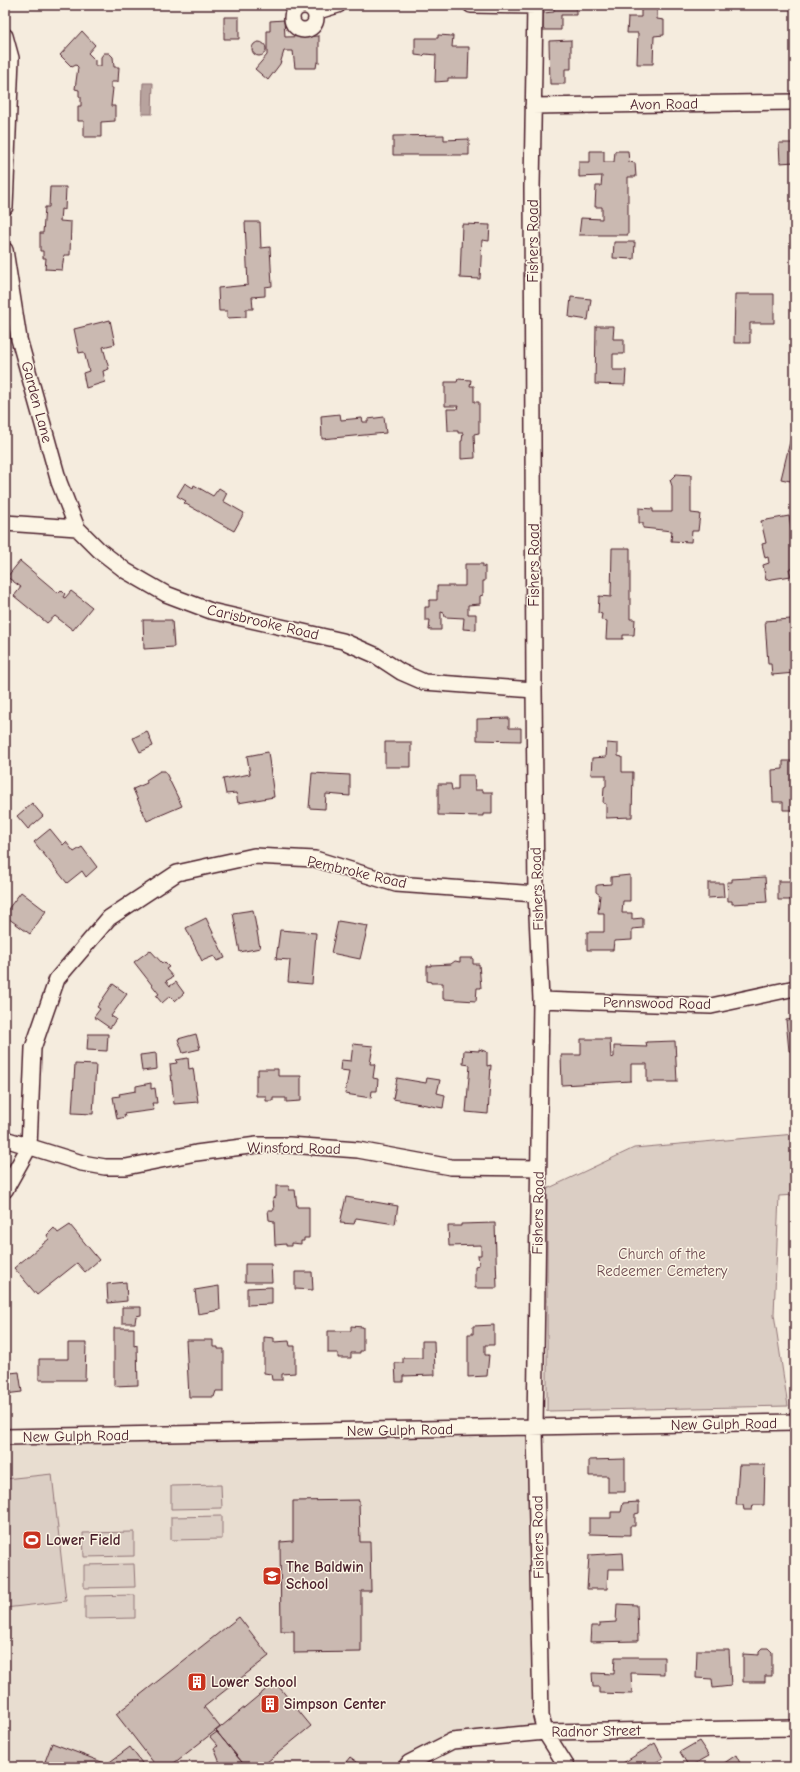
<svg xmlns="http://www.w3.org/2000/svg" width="800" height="1772" viewBox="0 0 800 1772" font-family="'Comic Neue',sans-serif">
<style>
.built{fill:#e8ddd0}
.green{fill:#dbcec4;stroke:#927678}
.water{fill:#b8a39e;stroke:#8c6e70}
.building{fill:#cab9b1;stroke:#4a1f2b}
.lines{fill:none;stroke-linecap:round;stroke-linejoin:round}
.street-casing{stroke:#4a1f2b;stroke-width:18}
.street{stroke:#fcf5e5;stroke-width:15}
.labels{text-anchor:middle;stroke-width:3;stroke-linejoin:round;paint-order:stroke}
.street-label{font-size:15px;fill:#4a1f2b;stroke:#fcf5e5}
.park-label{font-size:15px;fill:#6e4b51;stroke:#fcf5e5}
.poi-label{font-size:15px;font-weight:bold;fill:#4a1f2b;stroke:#fcf5e5;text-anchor:start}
</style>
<rect width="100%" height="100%" fill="#f5ecde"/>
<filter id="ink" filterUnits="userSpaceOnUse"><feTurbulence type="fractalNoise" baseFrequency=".025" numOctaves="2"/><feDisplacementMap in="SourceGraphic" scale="8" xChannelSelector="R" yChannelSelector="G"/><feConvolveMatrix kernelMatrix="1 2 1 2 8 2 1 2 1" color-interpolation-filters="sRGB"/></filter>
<g filter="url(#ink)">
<path class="built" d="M535 1428 545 1732 452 1741 406 1767H5V1437Z"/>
<path class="green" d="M795 1134V1195L779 1196 774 1314 788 1406 547 1411V1189L634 1148Z
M52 1474 66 1601 5 1608V1479Z
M221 1485 222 1508 171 1509V1486Z
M222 1516V1539L171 1540V1517Z
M134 1532V1556L84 1557 83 1533Z
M134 1564 135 1587 84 1588V1565Z
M135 1595V1618L85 1619V1596Z"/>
<path class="water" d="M143 83H153L152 114H142Z"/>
<path class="building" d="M554 5H576V15H561V30H543V13L554 12Z
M641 8H657V19L664 20V35L654 36 653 64H637L638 33H627L628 17H641Z
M224 17H239V39H224Z
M284 20 285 37 319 36V63L317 62 316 68H295L293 51H284L280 64 268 80 255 69 267 55V31H270V21Z
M82 31 95 45 88 53 95 60V66H101V57L104 53H109L113 57 114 67H119L118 82H111V88H113L111 106H115V121L101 122V137H84V121H78V106H81V97L79 96V90L75 89 78 67 76 65 72 67 60 55Z
M438 35 453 36 452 47H469L468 78H448V81L435 82 436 55 425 54 423 56 415 55V38H438Z
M571 40V69H565V84H550L549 41Z
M252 49a7 7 0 1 1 14 0a7 7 0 1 1-14 0Z
M444 135V140L469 139V155H393V136Z
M779 143H795V162L780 163Z
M590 151H604V162H614L615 151H628L629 162 635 163 636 177H628V235H579L581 218 602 219V207H595L596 186H601L602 176 579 177V162H590Z
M50 187H66L65 210 61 209 60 221 71 222 70 255H64L62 270 45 269 46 258H43V251H40V233H43L45 207H49Z
M245 222H260L261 248 270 247 272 286 265 287V296L252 297 253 309H246V317L227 318V311H219L218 288 248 285Z
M462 224 490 225 489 241 482 240 480 279 460 278Z
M614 242H635L634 259 613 258Z
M735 294H774V323H750V343H734Z
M571 297 591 299 588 320 569 317Z
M110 320 115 344 103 347 109 369 103 371 105 382 86 388 83 373 89 371 84 352 79 353 74 329Z
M596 326H614L613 339H624V354H613V370H626L625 385 595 384Z
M458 379 471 380 470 386H474V402H479V433L474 434 475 458 461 459V441H462L463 433H458V431H448L447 409H457L458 406H445V382H457Z
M340 414 341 420 362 418 363 422H368V419L384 417 386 433 322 439 321 416Z
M793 429H795V482L781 479Z
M676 474 691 475V513L700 514 698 531H692L691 542 671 541 672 531 643 528V523H639V508L653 509V512H672V486L670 480Z
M185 483 193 488 194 485 213 496 219 488 227 493 223 501 244 513 234 531 184 503 186 501 177 496Z
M789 516 795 549V568L789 569 791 576 766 580 763 565 769 563 768 557 765 558 762 544 766 543 761 521Z
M612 548H630V619H635L634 635H623V639H606L607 621 601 620 602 614 598 613 599 596 611 597Z
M20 561 58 593 61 590 65 594 63 597 65 598 71 591 92 607 73 630 55 616 47 623 14 596 21 587 7 577Z
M465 564H483V567L485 566V581H483V595L480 596V604L468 605V614H476V630L463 629 464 618 445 617 444 613 441 612V630H429L430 620H425V607H429V600H437V586H465Z
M791 619 795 673 772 675 771 664H768L765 621Z
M143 620H172L174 647 144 649Z
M509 718V728H521V741L477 740V719Z
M147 731 153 746 140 752 133 738Z
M385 742H411V767H385Z
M607 743 618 744V756L622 757V772H633L632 817 606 818V804L603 803 604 787 606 786V775H591L592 758 606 757Z
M268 752 274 797 238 803 236 793 226 794 223 779 250 774 247 756Z
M783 761H795V810H783V802H773L772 770 783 769Z
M160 771H165L182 806 147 821 133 789 147 783 146 780Z
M312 773 350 775V796L326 794 325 809 309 808Z
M458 775H474L475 790H483V792H492V814H483V816L438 815V784H451L452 790H458Z
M32 803 43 816 28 829 17 816Z
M50 829 63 845 66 842 74 852 82 847 97 867 86 877 82 871 67 883 34 842Z
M793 856H795V904H793V900H778V881H793Z
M630 875V901H623L622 913H632V919L643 918V928L632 929V940L614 941 613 950H587V932H604V913H598L600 895 596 892V886L598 885 611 884V877Z
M765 877 767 902 732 904V901H728L727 882H732V879Z
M708 883H723L724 897 708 898Z
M21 892 46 911 30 934 5 916V913Z
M253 910 260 948 240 952 233 913Z
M206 918 225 958 217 961 214 956 202 961 186 928Z
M338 921 368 926 360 959 331 953Z
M280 930 316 933 312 984 288 982 290 960 276 959Z
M150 950 162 963 164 962 169 967 166 969 173 977 166 981 170 986 176 982 184 993 175 1001 170 996 162 1003 156 996 159 994 134 962Z
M460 958H473V964H479L481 988H477L476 1001 443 999V983H431V982L427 981V966H431V965L451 964 455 961 460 962Z
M113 984 127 994 111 1016 116 1019 110 1028 94 1017 100 1009 97 1007Z
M795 1019V1051H789L786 1020Z
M88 1034H108L107 1051 87 1050Z
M196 1034 200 1049 183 1053 178 1039Z
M581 1039H610L611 1058 614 1057V1046L647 1047 646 1042 675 1041 677 1082H647V1064H631V1081L562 1085 561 1055H581Z
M353 1044 373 1046 370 1064H375L373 1078 378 1079 377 1091H372L371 1098 345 1094 349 1071 340 1070 341 1060 351 1061Z
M479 1049 487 1052V1066L491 1065 488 1114 466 1112 470 1065 463 1064 464 1050 479 1051Z
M156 1053 157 1069 142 1071 140 1055Z
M188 1058 189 1069 193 1068 198 1102 174 1104 170 1064 177 1063 176 1060Z
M75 1064 96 1065 93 1114 72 1113Z
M258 1069H278V1076H301V1101L286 1102V1098H273V1101H266V1096H256V1075H258Z
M397 1078 426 1083 427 1078 440 1080 437 1093 445 1095 443 1108 393 1099Z
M151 1083V1089L155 1088 157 1103H152L154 1110 124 1114 125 1117 117 1119 113 1097 120 1096 119 1094 136 1091V1086Z
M276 1186H289V1190H295L297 1207H309V1238H304V1241H301V1244L291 1243V1246H286V1244L275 1245 274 1221 269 1220 268 1210H274L273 1198 276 1197Z
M346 1197 398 1206 395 1224 356 1218 354 1224 340 1223Z
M495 1223 497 1288H475V1266L479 1265 478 1255H481V1245L449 1246 448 1226H461V1224Z
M70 1225 99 1260 85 1272 77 1263 37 1295 14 1268 49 1239 47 1235 54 1228 58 1233Z
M245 1264H271L272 1282H245Z
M295 1272H312L313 1290 295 1289Z
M126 1282 127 1301 108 1303 107 1284Z
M219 1286 220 1310 198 1314 195 1290Z
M272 1287V1304L247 1305V1288Z
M122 1307H141V1315L136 1316 135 1323H122Z
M494 1325V1345H485V1355H489L487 1376 468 1377V1334H473V1326Z
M351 1326 363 1327V1351H360V1353H351V1358H338V1353H328V1331H351Z
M114 1328H134V1346L137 1345 138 1385 114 1386Z
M264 1337 274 1338V1342L289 1341 290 1346H295V1373L282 1374V1380H272L271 1374 264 1373Z
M186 1340H213V1347H218V1349H224V1391H216L214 1397H189Z
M422 1341H434L435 1375 403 1376V1382H396L395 1363H403V1358H422Z
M68 1343H86L85 1380H39V1359H68Z
M8 1361 10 1373 19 1372 22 1392 5 1394V1362Z
M625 1459V1492H608V1476H589V1460Z
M739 1465H765L764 1505H753L752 1510H744L743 1505H736Z
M359 1500 360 1542H370L371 1591H361V1652L294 1653V1631H281L280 1542 293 1541V1501Z
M639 1502V1513L635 1514V1526H630V1535L589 1534V1518H611V1512H621L623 1503Z
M623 1553 624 1569H608L607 1589H587L589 1555Z
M617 1604 637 1605 638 1641 590 1642 591 1626H600V1623L616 1622Z
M239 1617 269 1656 204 1707 220 1727 169 1767H157L116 1714Z
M791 1647H795V1685H792Z
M762 1648H768L772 1652V1676H765V1682H743V1654L759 1655V1651Z
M697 1650H729L731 1686 713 1688 712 1679 696 1678Z
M615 1657H664V1674L631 1673 632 1694 599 1693V1687H593L592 1673 614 1674Z
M275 1682 311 1726 261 1767H246L216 1731Z
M217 1732 246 1767H215L220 1763 214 1748 218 1746 210 1737Z
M699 1741 709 1756 689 1767 680 1752Z
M52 1743 107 1764 130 1747 145 1767H43Z
M655 1743 663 1758 649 1767H617Z
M736 1755 742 1767H720V1766Z
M350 1757 364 1767H342Z"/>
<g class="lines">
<defs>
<path id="street" d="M471 5 535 6
M535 5 532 187 534 690 536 894 541 1000 535 1428 541 1716 545 1732 567 1767
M292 18a12 12 0 1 1 24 0a12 12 0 1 1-24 0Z
M315 12 338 5
M5 36 11 58 5 207
M533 106 795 102
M5 250 19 339 59 482 77 528
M5 523 77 528 99 550 126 571 166 594 211 611 343 641 375 655 401 672 424 682 534 690
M541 1000 711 1006 795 988
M5 1139 82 1163 105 1167H126L196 1153 257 1145H289L358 1150 451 1167 538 1168
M5 1190 29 1147 33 1048 57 979 109 918 177 873 254 856 315 859 396 884 536 894
M5 1437 795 1422
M406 1767 409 1763 452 1741 545 1732 795 1728"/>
</defs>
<use href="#street" class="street-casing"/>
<use href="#street" class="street"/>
</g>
</g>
<defs>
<symbol id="stadium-square" viewBox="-11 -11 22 22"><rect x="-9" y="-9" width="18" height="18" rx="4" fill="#c8321e" stroke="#fcf5e5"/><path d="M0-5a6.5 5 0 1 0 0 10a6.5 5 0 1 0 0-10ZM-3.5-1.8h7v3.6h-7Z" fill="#fff"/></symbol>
<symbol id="school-square" viewBox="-11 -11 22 22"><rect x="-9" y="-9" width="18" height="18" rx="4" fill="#c8321e" stroke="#fcf5e5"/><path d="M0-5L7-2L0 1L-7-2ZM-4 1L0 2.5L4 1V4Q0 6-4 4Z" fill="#fff"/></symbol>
<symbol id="building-square" viewBox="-11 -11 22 22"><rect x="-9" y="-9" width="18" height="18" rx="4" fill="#c8321e" stroke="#fcf5e5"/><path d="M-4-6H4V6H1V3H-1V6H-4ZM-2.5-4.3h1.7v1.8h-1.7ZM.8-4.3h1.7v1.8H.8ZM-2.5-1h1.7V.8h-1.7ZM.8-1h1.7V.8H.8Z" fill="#fff"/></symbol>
</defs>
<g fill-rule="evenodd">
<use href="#stadium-square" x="21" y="1529" width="22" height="22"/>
<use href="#school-square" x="261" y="1565" width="22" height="22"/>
<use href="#building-square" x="186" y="1671" width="22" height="22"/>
<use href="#building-square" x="259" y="1693" width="22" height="22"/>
</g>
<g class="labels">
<g class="street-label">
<text transform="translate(664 104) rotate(-1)" y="5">Avon Road</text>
<text transform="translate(533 241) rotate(-90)" y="5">Fishers Road</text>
<text transform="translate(37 402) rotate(75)" y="5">Garden Lane</text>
<text transform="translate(534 565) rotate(-90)" y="5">Fishers Road</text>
<text transform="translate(263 622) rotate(13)" y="5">Carisbrooke Road</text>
<text transform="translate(357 872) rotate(13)" y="5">Pembroke Road</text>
<text transform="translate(537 889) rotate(-92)" y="5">Fishers Road</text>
<text transform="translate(657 1003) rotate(1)" y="5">Pennswood Road</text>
<text transform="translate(294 1148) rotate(1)" y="5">Winsford Road</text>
<text transform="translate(538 1213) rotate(-89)" y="5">Fishers Road</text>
<text transform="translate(724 1424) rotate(-1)" y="5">New Gulph Road</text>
<text transform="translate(400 1430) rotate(-1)" y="5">New Gulph Road</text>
<text transform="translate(76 1436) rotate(-1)" y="5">New Gulph Road</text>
<text transform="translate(538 1537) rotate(-91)" y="5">Fishers Road</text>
<text transform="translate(596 1731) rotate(-1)" y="5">Radnor Street</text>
</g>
<g class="park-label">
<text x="662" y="1259">Church of the<tspan x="662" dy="17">Redeemer Cemetery</tspan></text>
</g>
<g class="poi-label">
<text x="46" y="1545">Lower Field</text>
<text x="286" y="1572">The Baldwin<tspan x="286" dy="17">School</tspan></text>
<text x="211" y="1687">Lower School</text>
<text x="284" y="1709">Simpson Center</text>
</g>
</g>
<rect width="800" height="1772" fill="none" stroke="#fcf5e5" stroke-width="20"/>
<rect x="10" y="10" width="780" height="1752" fill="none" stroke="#4a1f2b" stroke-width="1.5" filter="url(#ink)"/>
</svg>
